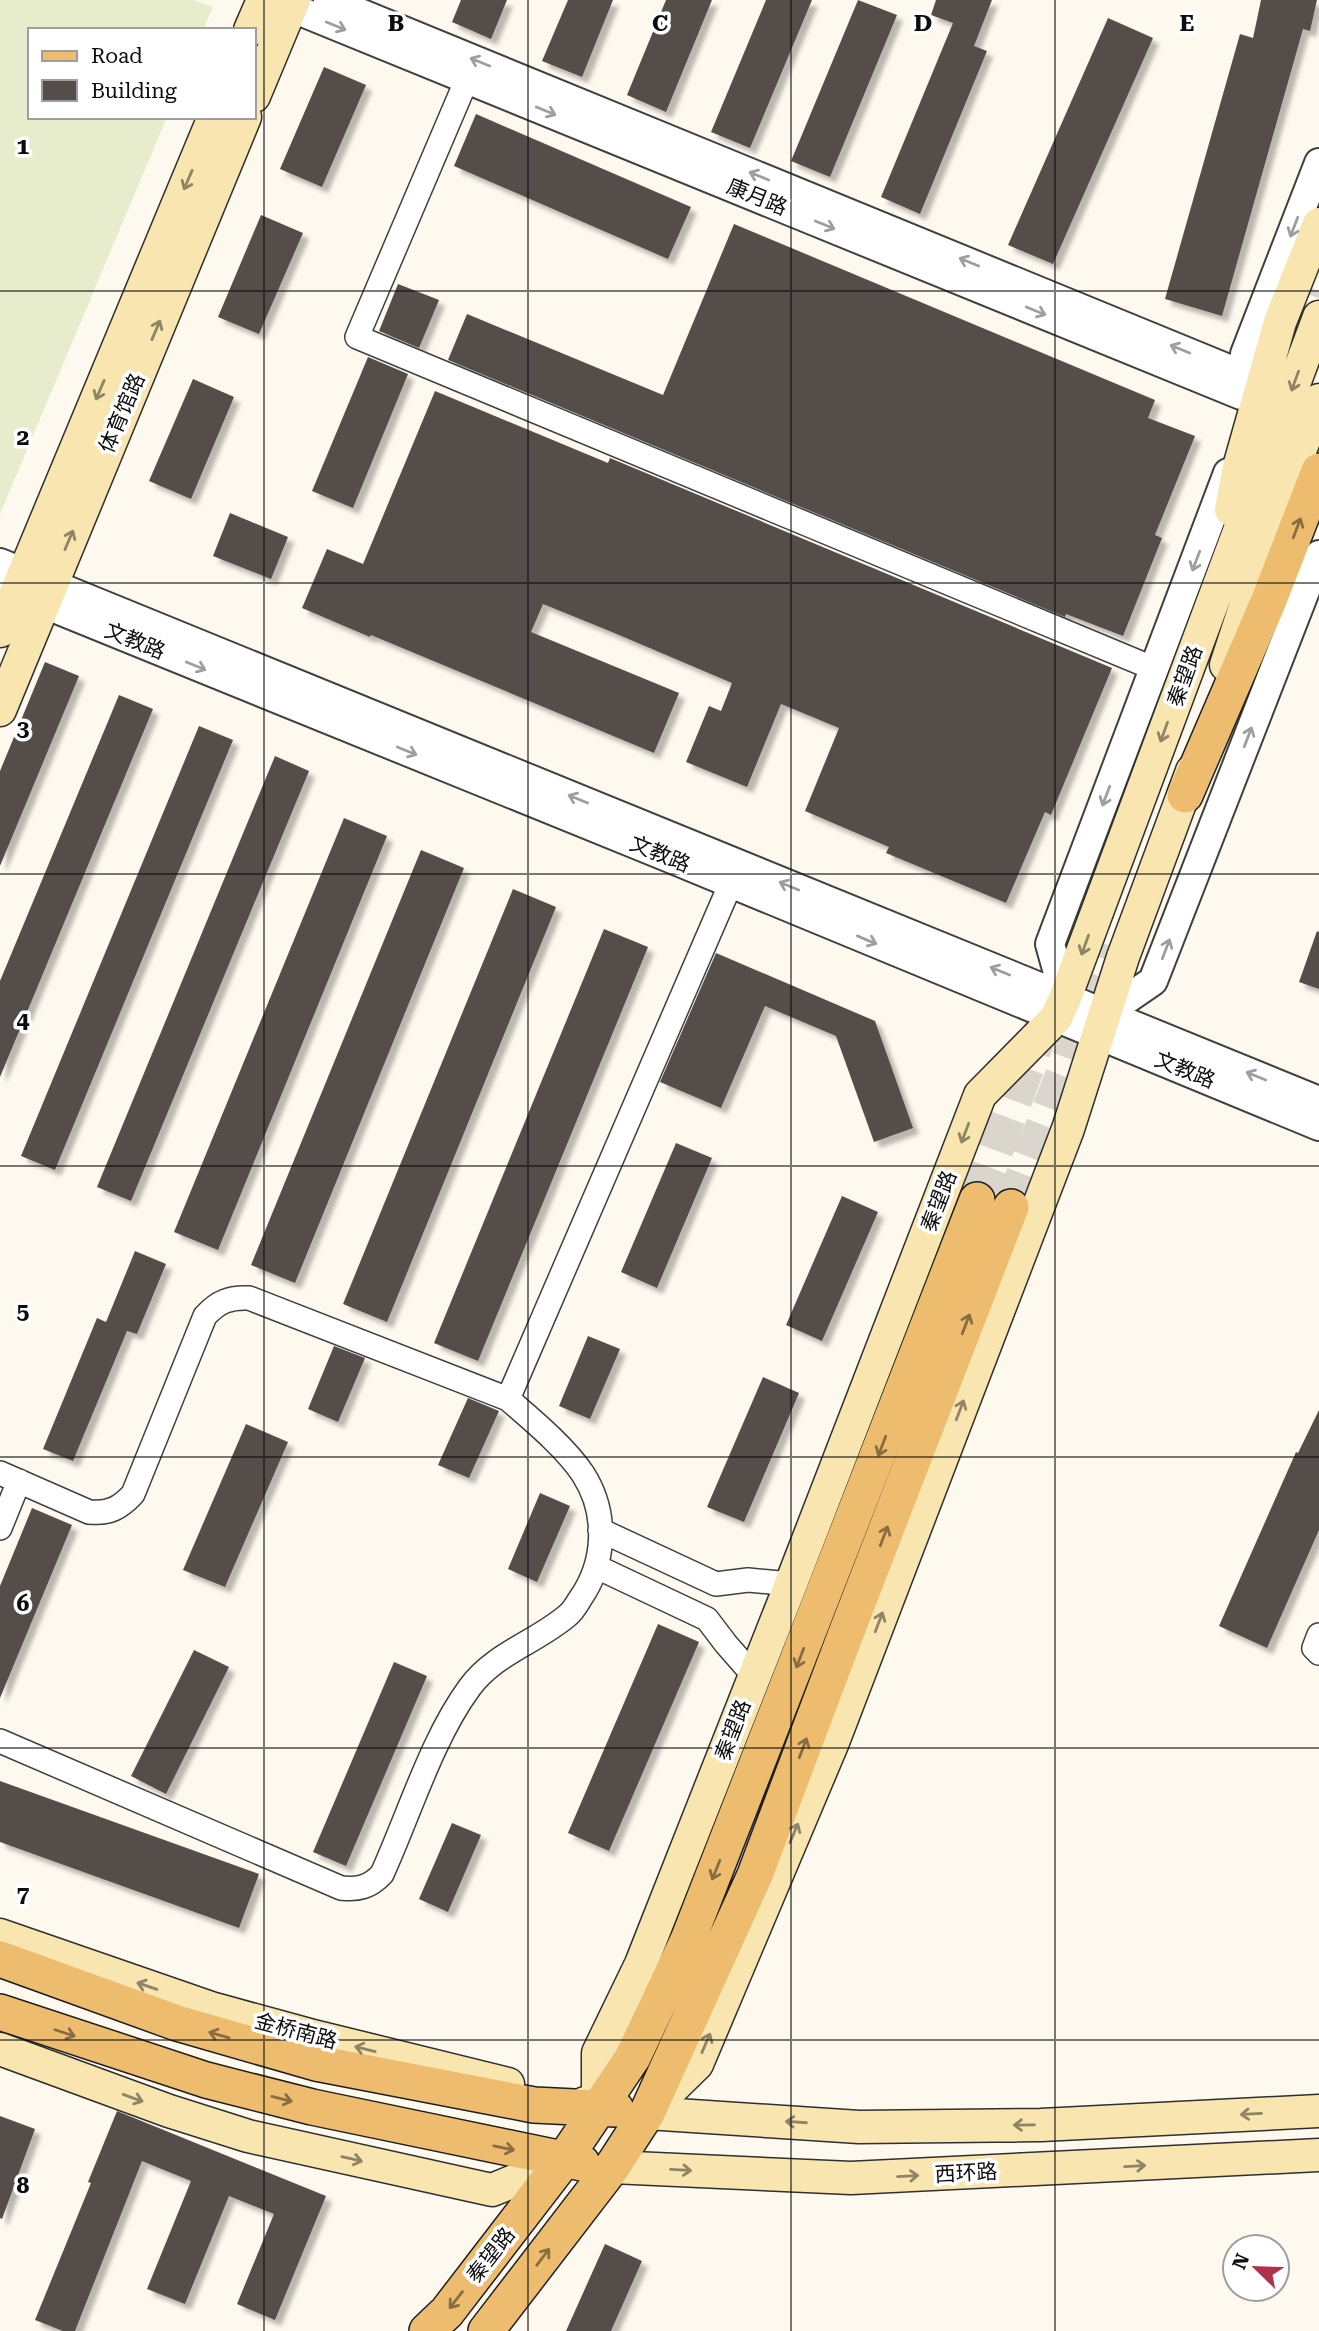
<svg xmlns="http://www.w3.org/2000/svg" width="1319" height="2331" viewBox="0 0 1319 2331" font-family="'Roboto Serif','Noto Sans SC',serif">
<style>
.pitch{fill:#e7edcc}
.building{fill:#554d4a;filter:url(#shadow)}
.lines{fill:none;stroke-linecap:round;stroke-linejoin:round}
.primary-tunnel{stroke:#dad6cd;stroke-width:35;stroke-dasharray:35 18;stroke-linecap:butt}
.minor-casing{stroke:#404040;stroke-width:26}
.tertiary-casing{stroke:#404040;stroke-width:32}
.secondary-casing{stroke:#2f2f2f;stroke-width:35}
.primary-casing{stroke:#1e1e1e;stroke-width:38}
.minor{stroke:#fff;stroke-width:23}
.tertiary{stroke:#fff;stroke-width:28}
.secondary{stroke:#f8e5af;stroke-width:32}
.primary{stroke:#edbc6f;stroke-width:35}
.oneway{stroke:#9e9e9e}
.oneway2{stroke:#8e8466}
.oneway3{stroke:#886d43}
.grid{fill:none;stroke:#0d0d0d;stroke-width:2;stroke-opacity:0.55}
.labels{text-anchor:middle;stroke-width:7;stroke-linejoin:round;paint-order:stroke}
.street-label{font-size:21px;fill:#0d0d0d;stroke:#fff}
.grid-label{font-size:23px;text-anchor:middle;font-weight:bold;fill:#0d0d0d;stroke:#fff;stroke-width:7;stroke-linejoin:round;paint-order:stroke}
</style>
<defs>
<filter id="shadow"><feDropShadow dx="6" dy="6" stdDeviation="2" flood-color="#0004"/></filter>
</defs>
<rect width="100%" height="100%" fill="#fef9ef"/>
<path class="pitch" d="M0 0H194L213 7 203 30H30V117H167L0 514Z"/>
<path class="building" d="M461 0H507L491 39 452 22Z
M568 0H613L582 77 542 61Z
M666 0H712L666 112 627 95Z
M766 0H812L750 148 711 132Z
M858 0 897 15 830 177 791 161Z
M936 0H992L974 46 987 51 920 214 881 197 953 23 931 15Z
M1261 0H1317L1310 31 1303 29 1222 316 1165 299 1240 34 1253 38Z
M1108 18 1153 38 1053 264 1008 245Z
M324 67 366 85 322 187 280 169Z
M476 114 691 207 668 259 454 166Z
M261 215 303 233 259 334 218 317Z
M734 224 1155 400 1148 418 1195 436 1155 535 1162 538 1123 636 1066 614 1065 617 448 360 467 314 663 395Z
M398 284 439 300 419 348 379 331Z
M368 357 408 374 353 508 312 491Z
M193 379 234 397 191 499 149 481Z
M435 391 608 463 610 458 1112 668 1051 815 1045 812 1006 903 886 853 889 847 805 811 839 728 781 704 747 787 686 762 709 706 721 711 732 683 612 632 543 604 531 632 679 693 654 753 371 635 370 637 302 608 327 549 363 564Z
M230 513 288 537 271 579 213 556Z
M45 662 79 676 0 866V771Z
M119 695 153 709 0 1077V981Z
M199 726 233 740 55 1170 21 1156Z
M275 756 309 771 131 1201 97 1187Z
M344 818 387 836 218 1250 174 1232Z
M421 850 464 868 295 1283 251 1265Z
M513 889 556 907 387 1322 343 1304Z
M604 929 648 947 478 1361 434 1343Z
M1317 931 1319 932V989L1299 982Z
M716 953 875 1021 913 1128 874 1142 836 1036 765 1006 721 1108 660 1082Z
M676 1143 712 1158 657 1288 621 1272Z
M842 1196 878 1212 822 1341 786 1325Z
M135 1251 166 1264 137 1334 127 1331 73 1461 43 1449 97 1318 106 1322Z
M588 1336 620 1349 590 1419 559 1406Z
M334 1346 365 1358 338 1422 308 1409Z
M763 1377 799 1393 744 1522 707 1507Z
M468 1398 499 1411 469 1478 438 1465Z
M1319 1410V1530L1267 1648 1219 1626 1296 1452 1298 1453Z
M246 1424 288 1442 225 1587 183 1570Z
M540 1493 570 1506 537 1582 508 1569Z
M32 1508 72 1525 0 1698V1586Z
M658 1624 699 1642 609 1851 568 1833Z
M194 1650 229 1667 166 1794 131 1776Z
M394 1662 427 1676 346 1866 313 1852Z
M0 1781 259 1874 239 1928 0 1842Z
M452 1823 481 1835 448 1912 419 1899Z
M117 2111 326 2196 275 2320 237 2304 274 2214 229 2196 185 2304 147 2289 191 2181 142 2161 75 2331H63L35 2320 91 2183 88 2182Z
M0 2116 35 2129 2 2219 0 2218Z
M605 2244 642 2261 611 2331H566Z"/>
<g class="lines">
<path class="primary-tunnel" d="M1298 347 1319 291
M977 1200 1043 1025
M1011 1207 1113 947"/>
<defs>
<path id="minor" d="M467 79 357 337 1155 669
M508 1399 731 883
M0 1473 89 1512C109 1514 120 1508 133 1494L205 1316C218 1302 229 1297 249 1298L508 1399C532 1420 565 1447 583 1474 608 1513 606 1562 580 1599 577 1604 573 1611 568 1615 537 1642 495 1653 470 1687 432 1738 409 1815 382 1874 370 1887 358 1890 341 1888L0 1741
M0 1528 19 1481
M600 1530 716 1584 748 1580 791 1584
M597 1567 707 1619 726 1644 754 1676
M1319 1635 1314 1648 1319 1653"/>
<path id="tertiary" d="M273 0 1241 395
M328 0 1243 375
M1241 392 1245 354 1319 163
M0 563 1319 1101
M0 586 665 856 1319 1126
M1065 998 1050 944 1228 473
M1105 1014 1153 981 1319 555"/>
<path id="secondary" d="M250 30 263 0
M254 96 294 0
M1231 510 1239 467 1280 322 1319 224
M0 631 214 117
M1226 665 1268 537 1319 400
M0 710 245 117
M0 1935 214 2009 309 2035 508 2084
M0 2049 169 2111 248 2136 492 2190 563 2161
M585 2103 598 2107V2053L641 1964 791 1584 980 1095 1056 1018 1065 998 1319 317
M651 2109 697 2064 833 1742 1068 1129 1123 957 1192 771
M647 2113 859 2127 1041 2125 1319 2111
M612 2167 851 2178 1319 2155"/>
<path id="primary" d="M1185 795 1269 600 1319 471
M0 1959 177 2023 316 2063 534 2105 616 2109
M0 2012 206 2080 312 2107 582 2163
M427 2331 447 2312 563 2161 633 2057 688 1940 977 1200
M486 2331 612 2167 647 2113 755 1875 845 1636 1011 1207"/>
</defs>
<use href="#minor" class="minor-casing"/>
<use href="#tertiary" class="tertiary-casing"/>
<use href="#secondary" class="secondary-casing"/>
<use href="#primary" class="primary-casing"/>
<use href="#minor" class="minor"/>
<use href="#tertiary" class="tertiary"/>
<use href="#secondary" class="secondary"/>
<use href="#primary" class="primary"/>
</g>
<defs><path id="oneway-shaft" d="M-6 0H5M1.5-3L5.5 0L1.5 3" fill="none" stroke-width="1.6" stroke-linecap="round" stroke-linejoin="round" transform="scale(1.75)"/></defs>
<g class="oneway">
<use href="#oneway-shaft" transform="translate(336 26) rotate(22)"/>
<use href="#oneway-shaft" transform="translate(480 62) rotate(-158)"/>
<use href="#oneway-shaft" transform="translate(546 111) rotate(22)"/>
<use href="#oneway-shaft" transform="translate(759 176) rotate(-158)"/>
<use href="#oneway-shaft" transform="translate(825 225) rotate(22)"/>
<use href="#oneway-shaft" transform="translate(1294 227) rotate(111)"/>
<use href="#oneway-shaft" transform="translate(969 262) rotate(-158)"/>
<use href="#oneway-shaft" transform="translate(1036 311) rotate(22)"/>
<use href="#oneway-shaft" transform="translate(1180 349) rotate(-158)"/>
<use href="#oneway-shaft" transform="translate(1196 561) rotate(111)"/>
<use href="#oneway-shaft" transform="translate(196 666) rotate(22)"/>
<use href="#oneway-shaft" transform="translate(1248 737) rotate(-69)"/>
<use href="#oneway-shaft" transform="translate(407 751) rotate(22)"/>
<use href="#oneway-shaft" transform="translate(1106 796) rotate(111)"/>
<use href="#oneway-shaft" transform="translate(578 799) rotate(-158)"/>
<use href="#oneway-shaft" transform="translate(789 886) rotate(-158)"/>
<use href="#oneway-shaft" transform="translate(867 940) rotate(23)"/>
<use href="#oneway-shaft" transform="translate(1166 949) rotate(-69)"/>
<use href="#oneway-shaft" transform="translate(1000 971) rotate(-158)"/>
<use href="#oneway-shaft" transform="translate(1256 1076) rotate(-158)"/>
</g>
<g class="oneway2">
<use href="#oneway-shaft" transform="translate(188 180) rotate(113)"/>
<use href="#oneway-shaft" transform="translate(156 330) rotate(-67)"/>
<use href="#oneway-shaft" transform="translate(1295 381) rotate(110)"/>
<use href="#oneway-shaft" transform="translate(100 390) rotate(113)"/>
<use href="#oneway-shaft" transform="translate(69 540) rotate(-67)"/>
<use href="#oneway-shaft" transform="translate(1164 732) rotate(110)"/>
<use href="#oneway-shaft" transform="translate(1085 945) rotate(110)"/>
<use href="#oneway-shaft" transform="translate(965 1133) rotate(111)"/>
<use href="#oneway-shaft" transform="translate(960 1410) rotate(-69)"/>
<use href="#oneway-shaft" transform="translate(879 1622) rotate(-69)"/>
<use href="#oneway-shaft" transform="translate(794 1833) rotate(-67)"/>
<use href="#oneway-shaft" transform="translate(147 1986) rotate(-161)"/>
<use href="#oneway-shaft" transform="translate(706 2043) rotate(-67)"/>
<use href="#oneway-shaft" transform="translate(365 2049) rotate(-166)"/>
<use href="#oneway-shaft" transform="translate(133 2098) rotate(20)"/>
<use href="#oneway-shaft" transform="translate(1251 2114) rotate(177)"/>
<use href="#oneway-shaft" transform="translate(796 2122) rotate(-176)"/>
<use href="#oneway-shaft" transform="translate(1024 2125) rotate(179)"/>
<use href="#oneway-shaft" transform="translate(352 2159) rotate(13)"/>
<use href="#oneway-shaft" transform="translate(1135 2166) rotate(-3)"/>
<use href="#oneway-shaft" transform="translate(681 2170) rotate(3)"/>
<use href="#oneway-shaft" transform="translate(908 2176) rotate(-3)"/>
</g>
<g class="oneway3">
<use href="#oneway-shaft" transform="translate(1297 528) rotate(-69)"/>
<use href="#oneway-shaft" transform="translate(966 1324) rotate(-69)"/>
<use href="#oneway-shaft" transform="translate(882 1446) rotate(111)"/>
<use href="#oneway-shaft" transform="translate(884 1536) rotate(-69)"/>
<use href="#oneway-shaft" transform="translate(800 1658) rotate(111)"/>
<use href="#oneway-shaft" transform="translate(803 1748) rotate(-69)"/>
<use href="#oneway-shaft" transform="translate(716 1870) rotate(112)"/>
<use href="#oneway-shaft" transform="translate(65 2033) rotate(18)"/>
<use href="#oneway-shaft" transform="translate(219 2035) rotate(-164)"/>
<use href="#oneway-shaft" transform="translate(282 2099) rotate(14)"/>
<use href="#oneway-shaft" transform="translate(504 2148) rotate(12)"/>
<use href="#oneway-shaft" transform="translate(543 2257) rotate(-53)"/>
<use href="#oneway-shaft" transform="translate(456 2300) rotate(128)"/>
</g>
<path class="grid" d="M264 0V2331M528 0V2331M791 0V2331M1055 0V2331M0 291H1319M0 583H1319M0 874H1319M0 1166H1319M0 1457H1319M0 1748H1319M0 2040H1319"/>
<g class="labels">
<g class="street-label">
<text transform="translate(757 197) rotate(22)" y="7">康月路</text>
<text transform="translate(122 413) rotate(-67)" y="7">体育馆路</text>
<text transform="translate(135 641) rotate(22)" y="7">文教路</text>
<text transform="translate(1185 676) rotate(-70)" y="7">秦望路</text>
<text transform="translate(660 854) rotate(22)" y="7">文教路</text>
<text transform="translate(1185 1070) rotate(22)" y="7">文教路</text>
<text transform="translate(939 1201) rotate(-69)" y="7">秦望路</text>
<text transform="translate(733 1730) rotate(-69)" y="7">秦望路</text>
<text transform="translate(296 2031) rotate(15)" y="7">金桥南路</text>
<text transform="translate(966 2173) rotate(-3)" y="7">西环路</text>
<text transform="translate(491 2255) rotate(-52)" y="7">秦望路</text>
</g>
</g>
<g class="grid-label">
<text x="396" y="31">B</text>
<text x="660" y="31">C</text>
<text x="923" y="31">D</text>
<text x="1187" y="31">E</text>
<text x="23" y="154">1</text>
<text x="23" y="445">2</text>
<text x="23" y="736">3</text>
<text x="23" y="1028">4</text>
<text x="23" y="1319">5</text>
<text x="23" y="1611">6</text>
<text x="23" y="1902">7</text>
<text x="23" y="2193">8</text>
</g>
<rect x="28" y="28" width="228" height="91" fill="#ffffff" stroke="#9e9e9e" stroke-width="2"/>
<rect x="42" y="51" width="35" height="10" fill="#edbc6f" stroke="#9e9e9e" stroke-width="2"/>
<text x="91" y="63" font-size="21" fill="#0d0d0d">Road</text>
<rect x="42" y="80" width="35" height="21" fill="#554d4a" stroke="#9e9e9e" stroke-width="2"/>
<text x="91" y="98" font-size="21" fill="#0d0d0d">Building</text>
<g transform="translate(1256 2268) rotate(293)"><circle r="33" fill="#ffffff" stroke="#9e9e9e" stroke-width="2"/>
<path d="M0-5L12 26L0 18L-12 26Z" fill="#b2314a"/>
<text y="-10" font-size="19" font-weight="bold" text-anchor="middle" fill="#0d0d0d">N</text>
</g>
</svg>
